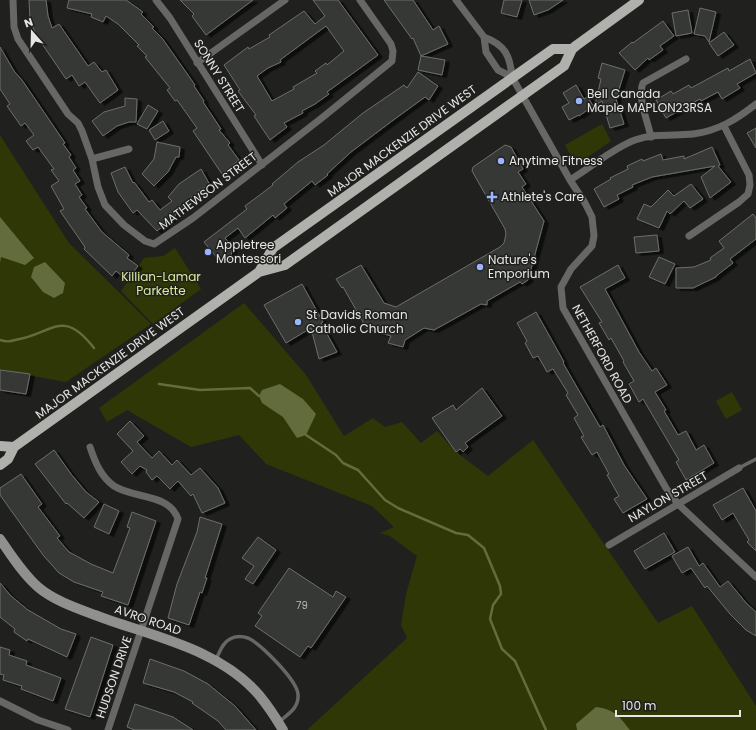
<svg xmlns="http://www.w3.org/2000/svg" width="756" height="730" viewBox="0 0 756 730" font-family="Poppins,sans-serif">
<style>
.green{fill:#2f3706}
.water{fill:#626c3d}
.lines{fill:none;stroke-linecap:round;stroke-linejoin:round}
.stream{stroke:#626c3d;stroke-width:2.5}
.building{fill:#363734;stroke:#6d6e6a;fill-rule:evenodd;filter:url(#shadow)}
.lane{stroke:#676866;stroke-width:3.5}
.street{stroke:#676866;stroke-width:7}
.secondary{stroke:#90918e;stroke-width:10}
.primary{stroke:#b0b0ad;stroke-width:10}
.poi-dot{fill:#9bb5fd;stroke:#20211e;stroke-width:1.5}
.labels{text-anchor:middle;stroke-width:3;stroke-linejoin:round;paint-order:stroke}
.number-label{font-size:10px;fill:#babbb9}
.street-label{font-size:12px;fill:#e6e7e5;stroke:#20211e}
.poi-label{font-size:12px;fill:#e6e7e5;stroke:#20211e;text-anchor:start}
.park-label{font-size:12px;fill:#daeb9f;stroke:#20211e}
</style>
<defs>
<filter id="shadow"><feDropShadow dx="4.5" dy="2.5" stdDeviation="0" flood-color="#0009"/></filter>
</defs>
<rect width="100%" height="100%" fill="#20211e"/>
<path class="green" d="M602 124 611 141 576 165 565 145Z
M0 135 69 243 151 324 66 382 0 370Z
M175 248 201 289 153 324 121 291 144 258 163 256Z
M244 303 306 375 344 436 373 418 385 427 402 422 421 443 437 431 456 452 488 476 533 440 658 623 692 606 756 706V730H307L407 638 401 625 406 594 417 556 390 536 380 533 394 527 372 506 266 464 239 435 191 447 127 410 107 422 99 408Z
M732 392 742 410 726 419 716 401Z"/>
<path class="water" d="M0 217 34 258 25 265 1 257 0 263Z
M45 262 65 283 63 293 54 298 43 292 31 277 34 267Z
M280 384 303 399 316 414 306 435 297 438 283 417 262 403 259 396 262 390Z
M596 707C614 709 619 716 630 730H577L576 724Z"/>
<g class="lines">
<path class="stream" d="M0 340C6 342 9 342 15 340 53 334 62 307 94 348
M159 384 200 390 250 388 259 396
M306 435 336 455 343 463 358 470 385 500 398 508 456 533 468 535 484 548 500 586 501 594 493 605 490 619 502 649 515 661 546 730"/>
</g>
<path class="building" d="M29 0H46L48 16 52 28 59 24 88 66 94 62 102 72 106 70 118 90 100 103 85 82 79 86 72 75 66 79 36 35 30 19Z
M69 0H126L143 12 141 14 154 27 152 28 162 38 195 85 194 86 204 101 203 102 221 129 219 130 230 143 228 145 239 160 222 174 193 131 197 128 177 100 175 101 167 90 170 88 145 57 147 56 137 46 139 45 118 24 106 16 103 22 91 17 92 14 67 8Z
M180 0H253L206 35 192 16 194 14Z
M313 0H338L378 55 327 92 329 94 315 104 302 111 303 113 284 123 287 127 270 140 254 116 256 115 238 91 240 90 224 65 248 47 249 49 270 37 269 35 304 11 315 24 325 16ZM326 26 344 51 327 65 326 63 315 71 317 73 293 87 294 89 272 101 257 76 268 68 281 62 280 60Z
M384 0H413L433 30 439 26 448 44 421 56 413 38 412 39Z
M504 0H522L517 17 501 13Z
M529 0H563L548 10 534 15Z
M700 8 716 12 709 42 705 36 694 34Z
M688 10 692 33 676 36 672 13Z
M663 21 674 36 660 46 663 50 649 60 648 58 635 70 619 53 632 42 633 43Z
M724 32 734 45 718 56 709 43Z
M0 47 14 71 22 80 65 143 63 144 71 155 69 157 76 168 73 170 80 181 75 184 82 195 79 197 87 208 85 209 102 232 129 255 127 258 138 266 127 280 116 271 112 276 84 249 85 247 60 211 64 209 51 186 59 181 51 170 54 169 38 147 33 150 26 141 34 135 25 123 21 126 7 106 10 104 0 89Z
M421 56 445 60 442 75 418 70Z
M750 59 756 73 737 84 740 88 722 99 718 92 701 101 700 99 666 118 656 100 671 91 673 94 689 85 691 88 728 68 729 71Z
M602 63 625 70 616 99 624 124 610 128 602 101 595 105 601 79 598 78Z
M418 72 438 86 429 100 425 97 392 121 351 152 327 174 328 175 315 185 312 181 284 204 287 208 275 218 273 215 245 238 238 228 225 238 233 247 230 260 218 259 204 242 247 209 245 206 273 185 272 184 298 162 324 145 363 113 404 85 407 88Z
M576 85 584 99 588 97 593 106 579 116V115L569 120 562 107 569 103 563 93Z
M125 98 137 99 136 122H129L117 126 103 136 92 121 104 112 125 106Z
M148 105 158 111 147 129 137 124Z
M163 121 169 131 155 140 149 130Z
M756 128V148L747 133Z
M157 142 180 147 179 157H176L168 172 154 186 142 174 154 159Z
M505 145 511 147 523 169 518 172 526 184 522 187 544 221 528 280 522 284 520 282 487 301V305L481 304 434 330 424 328 405 340 403 347 388 343 391 336 367 329 343 287 342 288 336 279 361 265 384 303 396 307 500 247 504 243 506 234 505 229 472 171 473 167Z
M712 147 720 165 718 166 731 182 710 198 701 177 715 166 652 177 632 185 633 187 617 195 619 199 604 207 594 189 611 179 610 178 628 169 627 166 642 159 643 161 661 154 663 160 684 156V159Z
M125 167 133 183 134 182 149 202 152 200 160 210 172 201 168 197 179 184 201 169 210 185 198 191 199 192 190 198 174 217 157 231 137 210 133 213 118 192 111 173Z
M691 184 703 199 690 208 684 201 670 214 667 211 659 228 637 219 644 204 651 207 668 190 674 196Z
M753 214 756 218V239L730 259 733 263 716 276V277L693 288H676V268L694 267 711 260 710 258 724 248 719 241Z
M657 235 659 251 636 253 634 237Z
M659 257 675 264 665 284 649 277Z
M618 265 625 278 605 289 639 352 652 371 656 368 667 385 655 392 666 410 664 411 678 435 686 431 696 450 704 445 714 463 686 480 676 462 679 460 666 438 643 399 639 402 629 384 634 381 623 362 624 361 611 338 609 340 599 323 602 322 580 287Z
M302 284 323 322 321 323 337 352 319 359 311 328 286 343 264 305Z
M536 312 564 362 563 363 600 427 603 425 624 465 647 499 623 513 614 499 619 496 607 475 609 474 597 452 592 455 581 437 584 436 574 418 578 415 566 395 568 393 553 369 547 372 538 356 533 358 525 343 527 341 517 323Z
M0 370 30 374 26 394 0 390Z
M482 388 502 416 465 443 468 447 463 452 460 449 456 452 432 418 453 405 456 410Z
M130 421 144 436 137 442 152 458 159 451 172 465 177 460 191 475 200 468 218 488 225 503 202 513 193 494 191 496 178 481 170 489 157 476 152 480 146 472 147 470 140 466 132 474 121 462 133 451 117 434Z
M54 450 71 474 86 492 99 502 84 518 67 503 66 504 35 464Z
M21 474 42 504 38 507 60 536 57 538 69 552 91 564 113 573 130 528 127 527 132 512 156 521 128 605 101 596 103 592 74 582 59 573 43 555 0 495V488Z
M743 488 756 511V551L747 542 749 540 733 513 722 520 713 505Z
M104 504 119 511 109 534 94 527Z
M200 517 222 524 205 578H207L202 593 200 592 189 625 168 618 177 584 197 532Z
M664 533 675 552 645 569 634 551Z
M258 537 276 550 253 584 245 579 254 566 242 558Z
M688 547 699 566 703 563 720 587 728 581 747 604 756 612V636L746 630 730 614 707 586 705 588 691 568 682 573 672 556Z
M289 568 333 597 336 591 346 597 311 648 308 646 300 657 255 626 262 616 258 613Z
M0 583 11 596 28 610 61 629 76 634 67 657 28 639 27 641 14 632 15 629 0 617Z
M91 637 113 645 90 717 65 709Z
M0 647 10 650 9 655 27 661 26 665 61 678 53 701 21 689 22 686 3 680 4 675 0 674Z
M150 659 184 671 208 684 235 706 256 730H226L218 721 192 703 193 702 174 692 143 683Z
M135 704 173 717 193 730H135L127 727Z"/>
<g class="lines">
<path class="lane" d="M739 468 756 459
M216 659C220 652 222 643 230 639 235 636 242 636 248 638 261 644 298 681 298 695 299 708 288 714 279 722"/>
<path class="street" d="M13 0 14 27 18 39 68 114 78 123 82 131 92 159 98 187 105 205 124 225 145 241 154 244 193 218 323 117 392 61 393 51 391 44 360 0
M156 0 170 18 262 165
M456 0 484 37 486 52 498 70 512 77
M484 37C505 45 510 55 512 77L570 180 585 203 592 217 594 236 592 246 571 269 561 287 563 308 666 488 678 504 756 577
M197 63 285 0
M651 137C648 122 637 97 643 83L686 59
M92 159 129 149
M570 180C590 168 613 148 635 140 654 133 674 136 693 134 718 131 737 119 756 104
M689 236 739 202 748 194 750 185 749 175 724 126
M90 447C95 462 101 477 114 486 134 499 169 493 178 519L108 730
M609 545 739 468
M0 701 38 720 68 730"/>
<path class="secondary" d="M0 539C11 555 23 574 38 587 53 600 76 608 95 615 150 636 219 648 259 695 268 706 276 718 283 730"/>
<path class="primary" d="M259 272 273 248 553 49H572
M0 446 14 447
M0 465 8 459 14 447 259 272 285 265 564 66 572 49 577 45 639 0"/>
</g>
<g class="poi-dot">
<circle cx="579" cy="101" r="4"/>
<circle cx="501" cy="161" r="4"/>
<path d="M490 191h4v4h4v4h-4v4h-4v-4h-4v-4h4z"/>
<circle cx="208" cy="252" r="4"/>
<circle cx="480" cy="267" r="4"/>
<circle cx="298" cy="322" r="4"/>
</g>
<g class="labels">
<g class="number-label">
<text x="302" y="609">79</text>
</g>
<g class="street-label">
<text transform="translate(219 76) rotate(58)" y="4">SONNY STREET</text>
<text transform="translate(402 141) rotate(-36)" y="4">MAJOR MACKENZIE DRIVE WEST</text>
<text transform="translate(208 191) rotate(-37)" y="4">MATHEWSON STREET</text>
<text transform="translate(602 354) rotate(61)" y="4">NETHERFORD ROAD</text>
<text transform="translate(110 363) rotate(-36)" y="4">MAJOR MACKENZIE DRIVE WEST</text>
<text transform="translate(668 497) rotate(-30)" y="4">NAYLON STREET</text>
<text transform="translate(148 620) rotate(19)" y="4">AVRO ROAD</text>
<text transform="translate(114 677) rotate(-71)" y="4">HUDSON DRIVE</text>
</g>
<g class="poi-label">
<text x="587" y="98">Bell Canada<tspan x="587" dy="14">Maple MAPLON23RSA</tspan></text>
<text x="509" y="165">Anytime Fitness</text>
<text x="501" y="201">Athlete's Care</text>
<text x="216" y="249">Appletree<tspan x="216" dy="14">Montessori</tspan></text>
<text x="488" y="264">Nature's<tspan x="488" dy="14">Emporium</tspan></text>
<text x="306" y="319">St Davids Roman<tspan x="306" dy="14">Catholic Church</tspan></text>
</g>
<g class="park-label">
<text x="161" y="281">Killian-Lamar<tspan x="161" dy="14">Parkette</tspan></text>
</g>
</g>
<g transform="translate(32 32) rotate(340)" stroke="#20211e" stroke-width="3" paint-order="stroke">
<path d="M0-3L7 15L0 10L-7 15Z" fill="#e6e7e5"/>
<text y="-6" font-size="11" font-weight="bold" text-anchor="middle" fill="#e6e7e5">N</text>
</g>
<path d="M616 710v6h124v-6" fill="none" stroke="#e6e7e5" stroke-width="2"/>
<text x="622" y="710" font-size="12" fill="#e6e7e5" stroke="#20211e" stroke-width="3" paint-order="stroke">100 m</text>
</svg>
